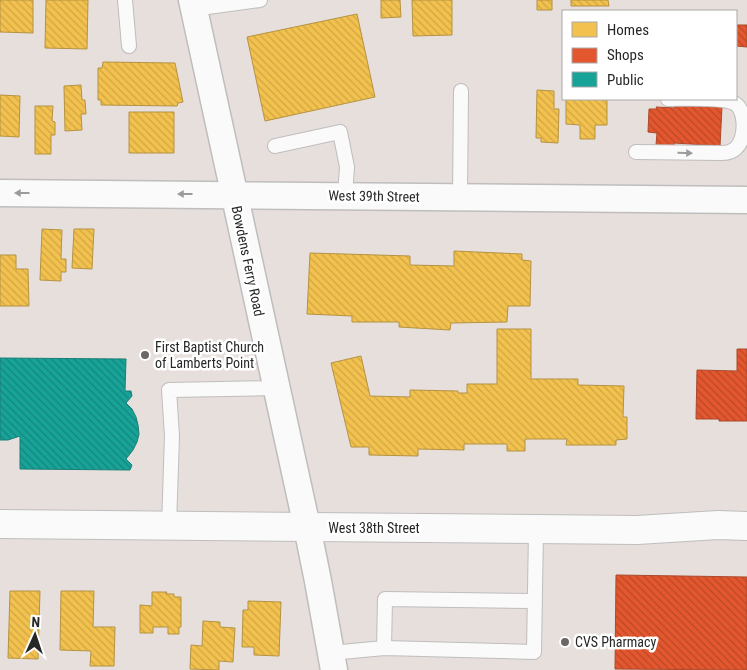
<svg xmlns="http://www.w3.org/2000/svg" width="747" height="670" viewBox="0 0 747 670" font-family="'Roboto Condensed',sans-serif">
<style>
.homes{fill:url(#homes-back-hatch);stroke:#b59342}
.shops{fill:url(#shops-back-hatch);stroke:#ab492c}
.public{fill:url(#public-back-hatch);stroke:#1c7e76}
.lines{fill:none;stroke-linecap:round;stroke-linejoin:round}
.lane-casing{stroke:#bfbdbe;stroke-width:16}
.street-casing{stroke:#bfbdbe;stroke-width:29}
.secondary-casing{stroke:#bfbdbe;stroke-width:30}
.lane{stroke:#fbfafa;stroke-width:14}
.street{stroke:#fbfafa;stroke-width:26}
.secondary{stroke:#fbfafa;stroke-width:28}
.oneway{fill:#9c9b9b}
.poi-dot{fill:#6a6766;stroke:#fff;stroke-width:2}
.labels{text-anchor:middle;stroke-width:5;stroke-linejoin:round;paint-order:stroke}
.street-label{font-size:14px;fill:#272727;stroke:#fff}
.poi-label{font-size:14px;fill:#272727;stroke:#fff;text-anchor:start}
</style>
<defs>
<pattern id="homes-back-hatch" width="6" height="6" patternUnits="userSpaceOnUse" patternTransform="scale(1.25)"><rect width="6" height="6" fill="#f2c14e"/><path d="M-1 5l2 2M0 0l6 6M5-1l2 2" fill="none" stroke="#d0a644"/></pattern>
<pattern id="shops-back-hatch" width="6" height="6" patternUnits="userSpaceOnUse" patternTransform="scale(1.25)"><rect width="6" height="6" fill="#e4572e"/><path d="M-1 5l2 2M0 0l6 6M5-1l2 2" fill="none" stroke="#b94827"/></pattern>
<pattern id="public-back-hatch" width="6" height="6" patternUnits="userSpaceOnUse" patternTransform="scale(1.25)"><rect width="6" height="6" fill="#17a398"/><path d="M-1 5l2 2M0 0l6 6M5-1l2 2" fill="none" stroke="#15857c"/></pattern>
</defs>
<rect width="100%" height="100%" fill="#e6dfdc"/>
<path class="homes" d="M0 0H33V33L0 32Z
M46 0H88L87 49 45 48Z
M381 0H400L401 17 381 18Z
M412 0H452V35L413 36Z
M537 0H552V10H537Z
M571 0H608L609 6H571Z
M357 14 375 97 265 121 247 37Z
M103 62 175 63 183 102 178 103 177 106 101 105V100H98V68H102Z
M81 85 82 100H85L86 114H81L82 130 65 131 64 86Z
M537 90 554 91V109H559L558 143 541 142V138H536Z
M0 95 20 96 19 137 0 136Z
M566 99H607V125H595V139H580V125L566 124Z
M35 106H53L52 121 55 122V135H51V154H35Z
M129 112H174V153H129Z
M42 229 62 230 61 259H66V272H61V281L40 280Z
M74 229H94L92 269 72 268Z
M454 251 522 254V260L531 261 530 306H508L507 322 451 323 450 330 399 327V322H352V316L307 314 310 253 410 256V265L454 266Z
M0 255H16V269H28L29 306H0Z
M497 329H531V379H578V385L624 386 623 417H627V439L616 440V445H566L567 439H525V451H507V444H464V450L418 449V456L369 455V447H351L331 363 361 356 370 396 410 397V390L458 391V393H467V384H497Z
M10 591H40L38 659 8 658Z
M61 591H94L93 627H115L114 666H90L91 651 60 650Z
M152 592H167L166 594H174V597H181V627H179V634H168V627H153V633H140V605L152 606Z
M248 601 281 602 279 656 254 655V647H242L243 610H248Z
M203 621 220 622V627L235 628 233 662 219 661V670L190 669 191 645 202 646Z"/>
<path class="shops" d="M736 25H747V47L736 46Z
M674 105 722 107 720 146 674 143V146L656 145 657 133 648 132 649 109H657L656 107 675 108Z
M737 349H747V421H719V419H696L697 370 737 371Z
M616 575 747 577V670L615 669Z"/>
<path class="public" d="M0 358 126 359 125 391H131L132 396 126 403 132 409 136 417 138 425 139 434 137 442 133 450 126 459 132 465 130 470 20 469V436L8 440H0Z"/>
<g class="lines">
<defs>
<path id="lane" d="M125 0 129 46
M193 9 260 0
M275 146 340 132 347 167 345 195
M636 152 722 153C727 153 732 152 736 148 746 140 747 109 734 103 722 97 683 99 668 99
M460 196 461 91
M169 526 172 436 169 390 276 388
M384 648 385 599 535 601
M331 653 384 648 534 652 536 530"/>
<path id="street" d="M192 0 307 527 318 581 334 670
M0 193 747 200"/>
<path id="secondary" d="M0 524 637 530 718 525 747 526"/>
</defs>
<use href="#lane" class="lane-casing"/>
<use href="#street" class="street-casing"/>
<use href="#secondary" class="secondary-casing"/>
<use href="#lane" class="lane"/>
<use href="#street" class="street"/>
<use href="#secondary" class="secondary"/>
</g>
<defs><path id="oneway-solid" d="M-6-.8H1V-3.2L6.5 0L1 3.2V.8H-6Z" transform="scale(1.25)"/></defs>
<g class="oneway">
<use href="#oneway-solid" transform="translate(685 153) rotate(1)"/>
<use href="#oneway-solid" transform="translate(22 193) rotate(-180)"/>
<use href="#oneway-solid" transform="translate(185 194) rotate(-180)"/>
</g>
<g class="poi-dot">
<circle cx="145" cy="355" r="5"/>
<circle cx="565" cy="642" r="5"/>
</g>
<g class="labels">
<g class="street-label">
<text transform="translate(374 196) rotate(1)" y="5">West 39th Street</text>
<text transform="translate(248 261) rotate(78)" y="5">Bowdens Ferry Road</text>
<text x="374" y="533">West 38th Street</text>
</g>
<g class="poi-label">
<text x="155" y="352">First Baptist Church<tspan x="155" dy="16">of Lamberts Point</tspan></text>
<text x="575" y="647">CVS Pharmacy</text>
</g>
</g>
<rect x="562" y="10" width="175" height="90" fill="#ffffff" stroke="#a9a9a9"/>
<rect x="572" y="22" width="25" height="15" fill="#f2c14e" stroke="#a9a9a9"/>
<text x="607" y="35" font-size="15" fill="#272727">Homes</text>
<rect x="572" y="48" width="25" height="15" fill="#e4572e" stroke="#a9a9a9"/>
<text x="607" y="60" font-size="15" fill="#272727">Shops</text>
<rect x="572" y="72" width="25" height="15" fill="#17a398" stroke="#a9a9a9"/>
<text x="607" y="85" font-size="15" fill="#272727">Public</text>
<g transform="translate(35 635) rotate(3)" stroke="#ffffff" stroke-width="4" paint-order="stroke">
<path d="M0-4L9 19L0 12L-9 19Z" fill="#272727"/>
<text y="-8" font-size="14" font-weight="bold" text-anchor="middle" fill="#272727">N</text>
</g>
</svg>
